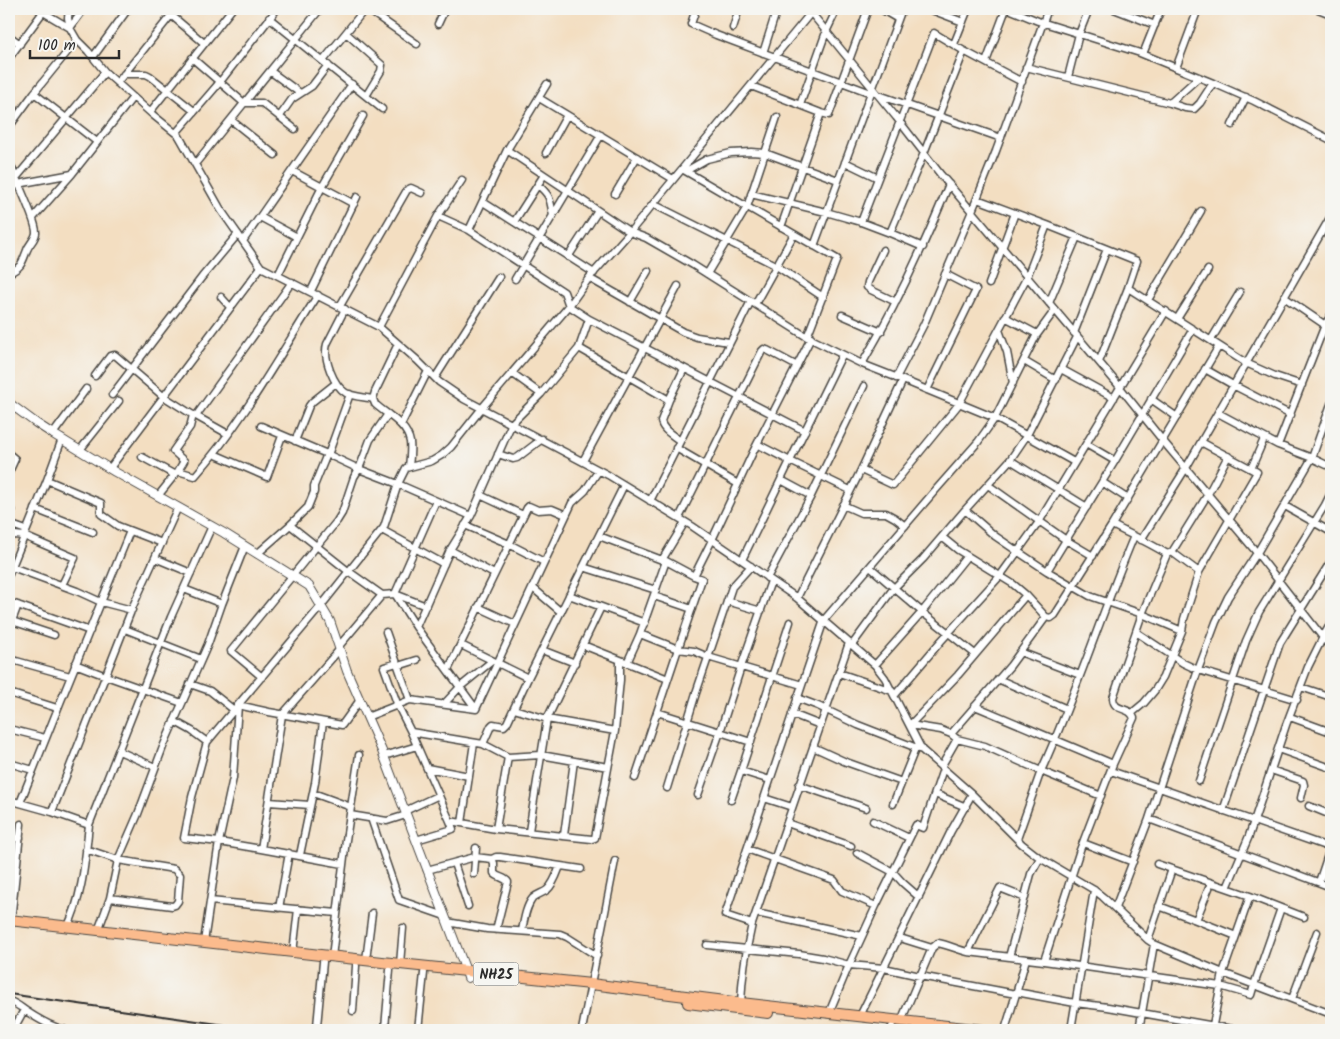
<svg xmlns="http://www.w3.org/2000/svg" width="1340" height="1039" viewBox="0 0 1340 1039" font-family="Kalam,sans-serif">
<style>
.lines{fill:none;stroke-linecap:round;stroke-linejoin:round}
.minor-casing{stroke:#494642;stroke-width:9}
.tertiary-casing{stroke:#494642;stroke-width:10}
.primary-casing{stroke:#494642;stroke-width:12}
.minor{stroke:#fff;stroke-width:6}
.tertiary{stroke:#fff;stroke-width:8}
.primary{stroke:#fbbb8d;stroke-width:10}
.rail{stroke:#2b2b2b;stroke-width:2}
.labels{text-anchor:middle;stroke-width:5;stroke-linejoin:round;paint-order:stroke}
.shield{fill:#f6f6f2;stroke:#686867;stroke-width:1}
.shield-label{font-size:14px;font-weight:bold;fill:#2b2b2b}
</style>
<rect width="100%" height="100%" fill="#f6f6f2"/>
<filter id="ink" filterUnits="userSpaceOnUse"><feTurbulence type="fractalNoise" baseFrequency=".02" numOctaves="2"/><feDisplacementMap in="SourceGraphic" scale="10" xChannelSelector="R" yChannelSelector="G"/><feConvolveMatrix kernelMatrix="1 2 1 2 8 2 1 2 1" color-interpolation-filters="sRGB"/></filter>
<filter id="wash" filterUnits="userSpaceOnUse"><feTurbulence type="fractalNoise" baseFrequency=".0096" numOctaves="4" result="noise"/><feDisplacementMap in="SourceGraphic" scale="20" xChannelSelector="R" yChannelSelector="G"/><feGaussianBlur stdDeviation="1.12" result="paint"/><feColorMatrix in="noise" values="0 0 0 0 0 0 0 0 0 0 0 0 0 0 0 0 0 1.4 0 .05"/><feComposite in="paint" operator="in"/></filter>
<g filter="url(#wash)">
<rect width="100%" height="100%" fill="#f3dec1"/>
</g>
<g filter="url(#ink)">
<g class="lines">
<defs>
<path id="minor" d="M38 9 70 28 84 9
M69 9 68 18 70 28 77 40 88 51 105 72 153 115 179 136 221 210 261 267 379 327 417 360 439 382 464 399 608 475 692 526 797 598 875 665 885 678 922 750 972 794 1022 844 1040 858 1094 890 1103 897 1148 940 1154 944 1139 1030
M367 9 417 44
M696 9 691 24 716 35 871 93
M808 9 896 117 941 175 1115 381 1163 441 1253 548 1331 648
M881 9 898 19
M929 9 963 22
M1009 9 1038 21 1140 53 1213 83 1254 101 1331 140
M1114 9 1155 25
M1318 9 1331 14
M171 15 204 43
M269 18 382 109
M438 24 445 9
M733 28 739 9
M346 33 382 65 381 71 366 96
M9 36 20 44
M954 44 968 9
M763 53 777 9
M1143 54 1161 9
M93 57 128 9
M9 58 43 12
M192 58 244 103H262L295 129
M323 61 365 9
M986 62 1006 9
M1026 67 1170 103 1199 77
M1176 68 1198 9
M270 71 300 93
M124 74H146L150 76 194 111
M1068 77 1079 34 1089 9
M117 83 176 9
M751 86 821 113
M34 93 97 142
M879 95 1001 138
M539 98 673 179
M1170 103 1185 108 1194 109 1200 103 1213 83
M800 105 826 32 837 9
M150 112 232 9
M280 116 292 99 312 86 328 65
M231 120 275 155
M1232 125 1246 97
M9 127 34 93 77 40
M176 133 220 82 277 9
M507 150 630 232 646 238 693 265 807 337 862 364 903 380 861 470 797 598
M546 153 567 115
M9 161C14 175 37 222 36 233 35 240 29 244 27 250 22 263 22 267 9 273
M845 162 878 178
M195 164 320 9
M682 169 837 259 807 337
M292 171 354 204
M686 171 707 159 731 153 751 152 765 153 838 180
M16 178 105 72
M538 185C551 196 550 200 553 216
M9 188 18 184 72 174
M615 194 637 157
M751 194 826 212 861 222
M977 199 1047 225
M483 202 594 273
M653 204 775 265 823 297
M260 217 297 237
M33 218 72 174 133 97
M514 222 544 175
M781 227 821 113 829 115 868 9
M469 230 507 150 547 84
M890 233 861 222 934 33 964 51 1022 82
M243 241 352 84
M814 246 902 9
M923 247 890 233 924 153 964 51
M883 250 868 282 867 287 871 290 896 302
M568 257 598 211
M707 274 747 207 777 117
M278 275 322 187 363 116
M589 278 683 332 697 337 729 342
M515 279 601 135
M989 284 1015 213
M1128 288 1246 363 1275 376 1302 385
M311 291 357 197
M221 297 230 307
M1284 297 1331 329
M1148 300 1201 211
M630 302 648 271
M1049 303 1077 237
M755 304 794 234
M340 306 407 190 411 188 422 193
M345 309 327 344C323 358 333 385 346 393 354 397 365 397 373 399
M842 315 881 332
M1005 317 1037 334
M589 319 805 431
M1177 319 1208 270
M379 327 438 216 462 180
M999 330 1007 352 1013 383
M1074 333 1107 249
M1211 340 1240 292
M398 344 375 392 373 399 375 404C387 415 407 424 410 442 411 450 410 458 409 466
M579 348 669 400
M1024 361 1056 380
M862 364C896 306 924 246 949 184
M1061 369 1114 398
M1205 369 1233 385 1291 415
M512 373 541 394
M95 376 110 356 115 355 163 396 193 415 190 427 173 451 184 461 178 471
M435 378 499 277
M896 378 924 324 972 211 996 151 1048 9
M903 380 995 418 1036 336 1055 310
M927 390 976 290 945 274
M112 395 202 277 238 234
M1151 399 1177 417
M1218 413 1278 445 1312 458 1331 404
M194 415 228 434
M196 416 292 282
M401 425 428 371
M261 426 327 454 359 469 398 484 471 516 512 423 541 394 579 348 589 319 569 306 564 292 469 230 438 216
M53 434 86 389
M295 441 309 406 312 402 336 383
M680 441C673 435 662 430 661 421L669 400 684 369
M757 444 790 461 842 355
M1086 444 1115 461
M1278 445 1325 325 1331 315
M676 448 738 484
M80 450 119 401
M9 454 15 459 9 472
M214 454 267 477 282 436
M327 454 314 486V492L308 507 290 525 348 571 382 595
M498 454 513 459 517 458 542 439
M328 455 350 394
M142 457 175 475
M1010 460 1087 507
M583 461 678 286
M110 468 261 267
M1251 469 1264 439
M861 470 893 485 959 404 1027 277 1047 225 1137 261 1128 288 1099 362
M47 480 101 503V514L118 526 162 543
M781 480 811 496
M1102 482 1128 499
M988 485 1066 540 1047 571
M480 495 523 515
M158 496 178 471 195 476C243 422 279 356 318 295
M650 501 751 301
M843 505 861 513H886L895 518 905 526
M1285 506 1331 532
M9 508 12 510 9 518
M35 509 93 532
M965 510 995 536 1017 551 1047 571 1090 596 1142 614 1182 631
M679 518 762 351 764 349 767 350 797 366
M9 524 26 530
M465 525 509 544 544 562
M1112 525 1219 346
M382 530 444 564
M9 536 15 535 24 536 75 558 62 585
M599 536 662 560
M942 537 958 550 1013 584 1026 595 1046 617
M1141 540 1186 468 1331 216
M450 550 494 574
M1172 552 1208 494 1228 456
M257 554 290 525
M1093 556 1066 540 1115 461 1193 329
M155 558 191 573
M742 560 790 461 850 490
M666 561 694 576
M12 567 77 591 101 602 132 610
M583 567 656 590
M870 567 922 612 975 654
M9 574 47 480 62 439
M767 578 811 496 864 386
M533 588 561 612
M184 589 222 604
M569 595 645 623
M1026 595 958 675 910 725 941 730 951 734 1010 666 1046 617 1051 618 1055 615 1112 525C1131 535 1150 543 1167 554L1172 552 1199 572 1257 472 1201 442
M654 596 692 609
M727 601 761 611
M9 602 90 631
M478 607 515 624
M9 620 54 635
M12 621 18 605
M416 627 395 594 436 501
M125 629 201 659
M386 632 410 700
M1136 632 1183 663 1198 670 1297 700
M640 634 666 561 662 560 685 522
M461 645 528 678
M583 645 668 679
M852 645 893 589 923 559 965 510 1010 460 1027 435 1077 337
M339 646 382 595 395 594 426 606
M542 650 575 663
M1020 652 1080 675
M9 659 70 676
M397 663 384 667 398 706 411 732
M627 663 640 634 678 649 694 651 708 657 802 685 725 915 752 924C746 950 742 976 741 1003
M75 664 106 676 182 703
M875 665 922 612 967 556
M398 666 417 660
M448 670 527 508 529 506 538 510 552 509 566 515
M839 673 892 691
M262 677 231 651 337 521 342 513 354 477 359 469 370 440 388 414
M998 679 1067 709
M190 684 210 691 234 710
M802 685 824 620 933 493 978 442 995 418 1074 462
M1301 687 1331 697
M9 693 57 708
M895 695 941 641 1000 576 1039 522 1166 311
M797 698 818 706 858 725 922 750
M444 704 460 687 492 661
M975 706 1113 764
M476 709 572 503 585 491 599 470
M514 709 547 719 601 607
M657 712 720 732 698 795
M1132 713 1144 703 1155 690 1163 677 1182 631 1184 619 1199 572
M792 714 820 725
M367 717 410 700 476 709 416 627 450 550 471 516
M1290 717 1331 732
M174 721 192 731 207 742
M9 729 45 738
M951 734 957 739 985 746 1041 771 1017 839
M751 742 720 732 741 667 771 581
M483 744 491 726 493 724 504 726 507 723 528 678 624 485
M813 747 846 762 902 782
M1278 749 1331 768
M119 751 155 767
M384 756 417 746
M9 763 33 770
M941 767 957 739
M427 768 469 776
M943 769 923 828 916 825 876 906 849 965 884 968 920 976 1016 994 1005 1030
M1271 770 1303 781 1304 785 1301 798
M741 771 770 780
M1111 771 1331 848
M635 778 678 649 702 579 694 576 712 540 753 452 811 338
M1199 781 1246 641 1259 612 1325 505 1331 493
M799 785 866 808
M667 788 696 693 732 587 751 566
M313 793 351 807
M935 794 966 807
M1101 796 1041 771C1076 695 1101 614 1134 536
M764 798 792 807
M9 800 52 812
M731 800 741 771 790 622
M269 802 310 805
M20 803C56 712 93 622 130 531
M893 804 916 747
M1309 806 1331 815
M405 811 439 795
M1223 811 1280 643 1331 561
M350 815 387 821 406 815
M371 818 399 900 445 916
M1149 819 1198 670 1216 622 1228 597 1257 553 1312 458 1331 467
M450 821 411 732 483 744 508 757 541 755 608 767
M873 821 909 838
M462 823 474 743
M787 823 851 846
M89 825 171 617 212 526
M496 829 508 757
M529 831 547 719 615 731
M564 835 574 761
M9 838H20
M416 840 453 829 450 821 496 829 592 839 595 838 615 731 620 680V660
M1083 843 1133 862
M86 849 118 860 174 869 180 875 178 901 175 905 172 906 110 898
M261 849 282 715 340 649
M747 849 834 880 842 891 876 906
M857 853 893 872 903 883 919 897
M300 855 315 783 323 722
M492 859 496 857H500L581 869
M454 863 468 906
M343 864 261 849 219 842 233 778 238 705 321 606 384 527 398 484 406 468 432 461 442 455 451 447 482 408 569 306 589 278 630 232 814 9
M1157 864 1227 888
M427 870 475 857 492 859 494 863V873C498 878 505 877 508 882L496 930
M474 874 476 848
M1319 882 1331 846
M1211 883 1196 920 1236 936
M1250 896 1304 917
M210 901 337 913
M1159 906 1196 920
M279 908 289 853
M1115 908 1149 819 1331 887
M756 913 862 936
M11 921 21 824
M447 922 487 929 560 934 567 937 597 956
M752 924 849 643
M67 928C83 896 85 860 89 825L52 812 133 606 178 507
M98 931 110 898 118 860 138 814 163 747 208 644 222 604 245 546
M522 931C524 920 526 906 533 898 537 894 543 893 547 890 554 884 557 874 560 866
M900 938 932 948
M1148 940 1172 869
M204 942 219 842 184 838 192 797 207 742 238 705 269 712 342 725 360 700
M1154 944 1223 973 1331 1014
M707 945 799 954 823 958 849 965 829 1013
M968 952 1000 888 1025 898
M293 953 298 909
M332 957 346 840 359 755
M1009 957 1031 874 1040 858
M366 960 372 913
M1044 961 1080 850 1113 764 1134 718C1129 705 1114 713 1113 698L1142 614 1167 554
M400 964 403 928
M1016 992 1075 1003 1108 1007 1237 1030
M1016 994 1026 959
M1292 999 1317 932
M9 1001C16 1003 20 1007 26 1011 38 1019 51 1027 65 1030
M353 1011 356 966
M860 1016 951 831 972 794
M901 1021 932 948 938 943C949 945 958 950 968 952L1044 961 1220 986 1251 995 1254 985 1281 908
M317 1026 323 962
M385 1028 390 970
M13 1030 24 1010
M418 1030 424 973
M582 1030 615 861
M890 1030 892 1027
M1071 1030 1094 890
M1212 1030 1223 973 1250 896 1227 888 1249 836 1286 725 1308 667 1323 637 1331 623"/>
<path id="tertiary" d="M9 403 36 423 53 434 115 472 224 533 309 586 330 621 347 671 382 751 466 971 468 978"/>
<path id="primary" d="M9 920 400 964 591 984 741 1003 983 1030
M688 1003 768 1013"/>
</defs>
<use href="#minor" class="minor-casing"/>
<use href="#tertiary" class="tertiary-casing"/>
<use href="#primary" class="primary-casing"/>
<use href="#minor" class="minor"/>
<use href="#tertiary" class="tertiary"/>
<use href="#primary" class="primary"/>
<path class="rail" d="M9 994 260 1030"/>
</g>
</g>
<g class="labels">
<rect class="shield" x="473.5" y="962.5" width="45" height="23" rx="4"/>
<g class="shield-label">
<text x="496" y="979">NH25</text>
</g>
</g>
<rect width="1340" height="1039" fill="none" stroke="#f6f6f2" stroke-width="30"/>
<path d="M30 50v8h89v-8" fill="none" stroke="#2b2b2b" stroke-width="2.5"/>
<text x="38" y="50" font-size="15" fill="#2b2b2b" stroke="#f6f6f2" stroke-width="4" paint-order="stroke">100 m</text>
</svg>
